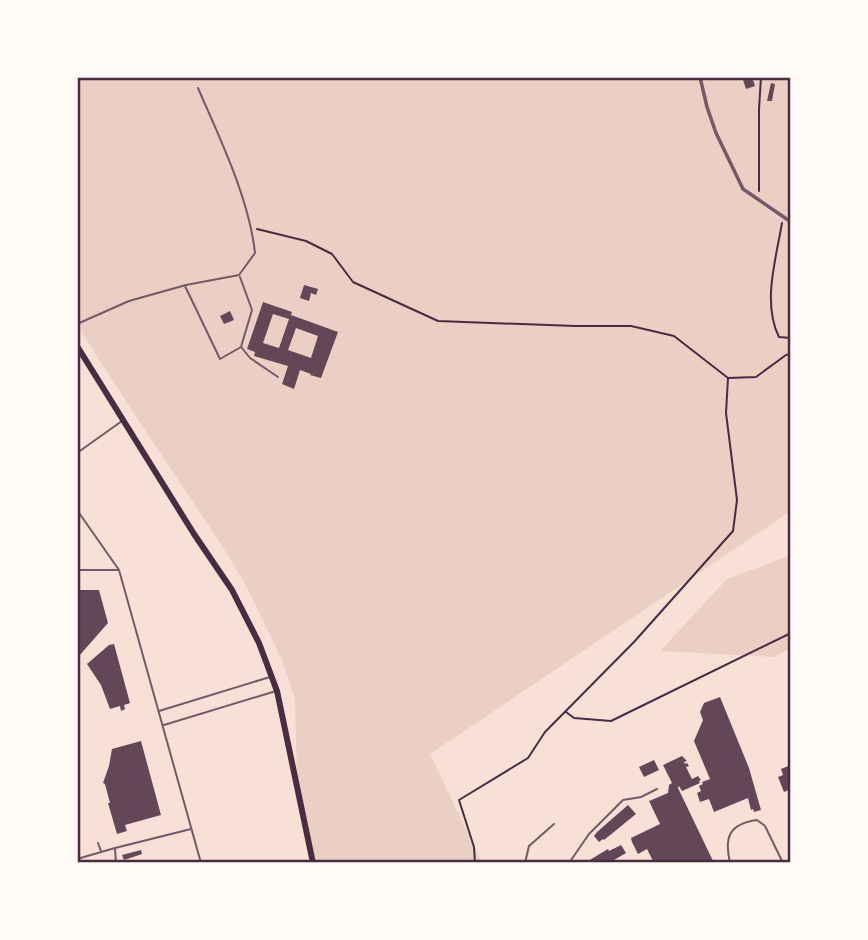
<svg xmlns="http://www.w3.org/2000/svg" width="868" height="940" viewBox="0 0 868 940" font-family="'Source Sans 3',sans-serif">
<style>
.green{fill:#ebcfc5}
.building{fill:#644757;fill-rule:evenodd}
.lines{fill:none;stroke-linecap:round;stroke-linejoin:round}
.path{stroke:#4a2c40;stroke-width:2}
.service{stroke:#755966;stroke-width:2}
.minor{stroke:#755966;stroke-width:3.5}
.primary{stroke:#4a2c40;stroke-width:6}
.neatline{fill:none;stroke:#4a2c40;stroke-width:2.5}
</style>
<rect width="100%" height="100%" fill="#f7e1d7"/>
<path class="green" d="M77 77H791V511L430 754 482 863H312L297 783 295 698 282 660 244 582 228 555 135 415 77 325Z
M791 555V648L774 657 660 651 727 579Z"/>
<path class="building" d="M742 77H752L755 86 746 89Z
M771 83 775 84 772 101H767Z
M304 285 318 289 316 295 311 293 309 301 300 298Z
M263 302 292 312 291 315 338 332 321 378 310 375 311 374 300 370 294 389 282 384 288 366 254 356 255 352 247 349ZM273 314 289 319 279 348 263 343ZM296 328 318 336 311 358 288 350Z
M230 311 234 320 224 324 220 316Z
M77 590H99L108 623 79 656 77 654Z
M114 644 130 703 124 705 125 709 121 711 120 706 110 709 101 685 87 664 109 645Z
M720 697 749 768 761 810 754 812 753 809 751 810 748 798 714 812 709 799 700 802 697 793 701 791 699 786 703 784 702 782 710 779 694 741 703 720 700 712 704 703Z
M141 741 161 815 125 825 127 831 117 834 108 803H110L105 784 103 783 109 766 112 749Z
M682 756 687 761 684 762 685 764 687 763 689 766 686 767 692 779 698 776 701 780 699 781 700 783 682 791 679 786 678 788 714 863H654L647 849 638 854 632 842 631 838 660 824 649 801 668 793 669 785 672 783 663 765Z
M654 760 659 770 644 777 639 767Z
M791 765V789L784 792 778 777 783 775 781 769Z
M628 805 636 814 604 840 603 839 599 842 594 836 597 832Z
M621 845 626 853 614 860 616 863H589L588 861 608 849 609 851Z
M141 850 142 854 124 860 122 855Z"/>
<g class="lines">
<path class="path" d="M759 191V109L761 77
M782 223C776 259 762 303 779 337L791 338
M257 229 306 241 332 254 353 282 438 321 575 326H631L674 336 728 378 756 377 786 355 791 354
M566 712 574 718 611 721 791 633
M475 863 474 847 459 800 528 758 545 732 634 642 733 531 737 500 726 413 728 378"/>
<path class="service" d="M185 286 220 359 241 347 252 310 240 277
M77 324 129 301 186 285 239 275 255 253C249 198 220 139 198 88
M242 348 250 358 278 377
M77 453 122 421
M77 510 119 570H77
M119 570 201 863
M159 711 270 677
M164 725 276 691
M98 843 101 851
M115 849 116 863
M77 859 115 848 191 829
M634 862V863
M525 863 529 846 554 824
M569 863 589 834 623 800 641 797 657 789
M730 863C724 837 729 824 757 820L765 826 783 863"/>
<path class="minor" d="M700 77 707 107 716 133 743 189 791 222"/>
<path class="primary" d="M77 346 194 534 232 590 259 643 277 691 313 863"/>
</g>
<rect width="868" height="940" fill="none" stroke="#fffaf5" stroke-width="158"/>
<rect x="79" y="79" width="710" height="782" class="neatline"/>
</svg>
